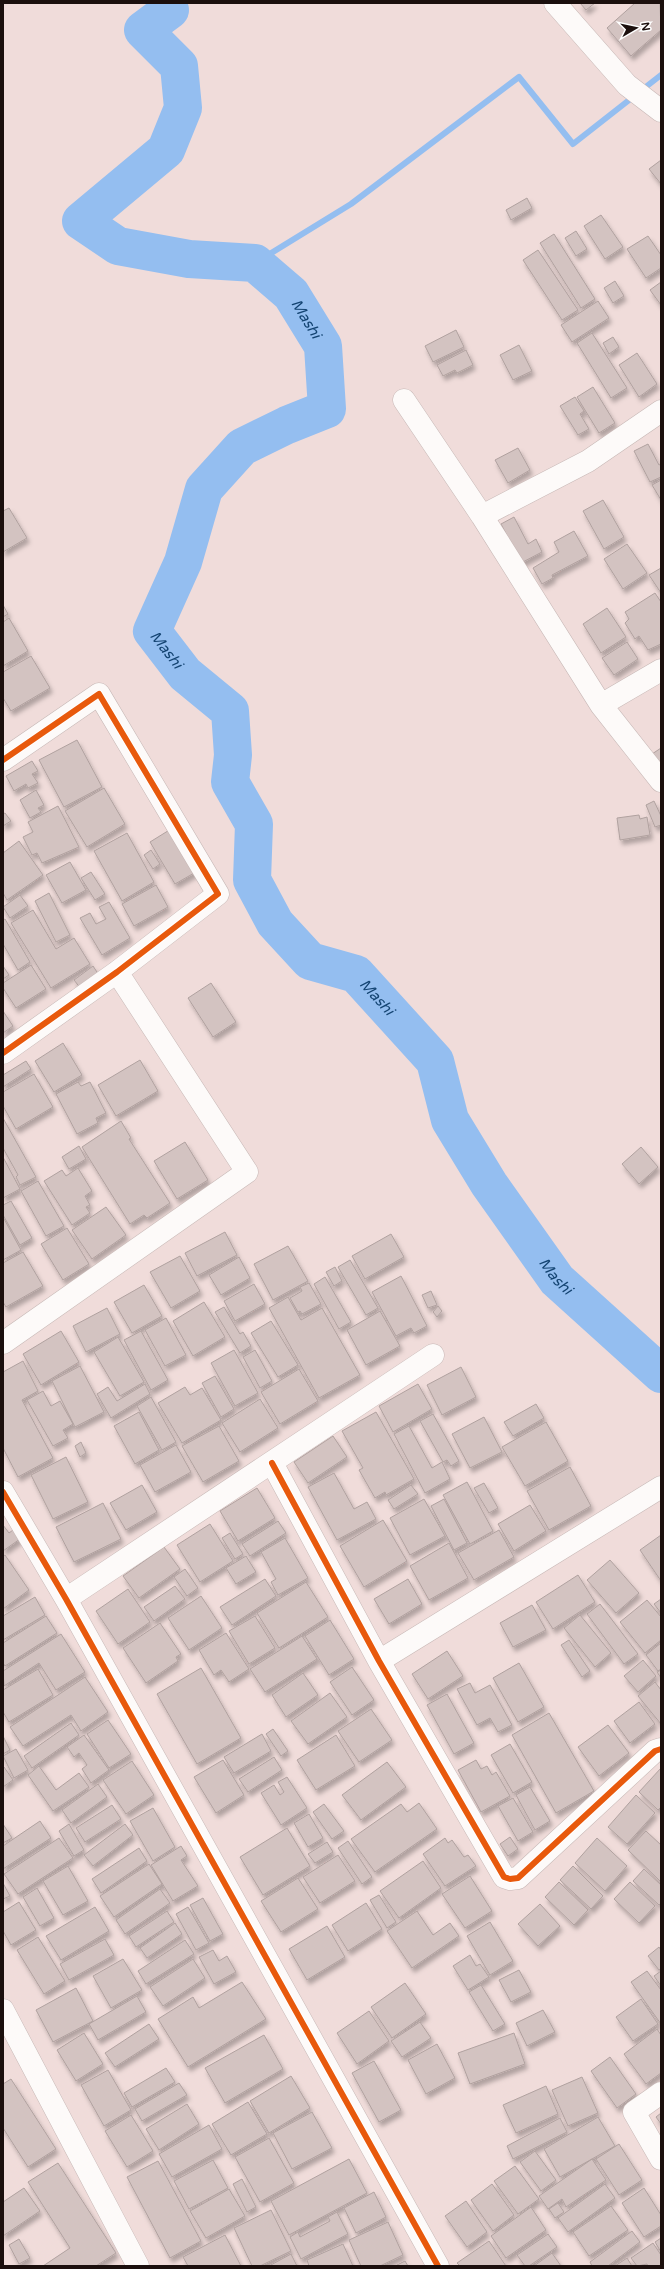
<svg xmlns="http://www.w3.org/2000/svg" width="664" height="2269" viewBox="0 0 664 2269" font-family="'Varela Round',sans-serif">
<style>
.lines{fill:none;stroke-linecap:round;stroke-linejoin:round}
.stream{stroke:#94bef0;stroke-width:6}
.river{stroke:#94bef0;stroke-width:38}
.building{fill:#d3c3c1;stroke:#b0a19f;filter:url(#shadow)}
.minor-casing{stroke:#c7b8b6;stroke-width:23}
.minor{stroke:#fdfaf9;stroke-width:22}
.cycleway-casing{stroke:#fff;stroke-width:8}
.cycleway{stroke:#e8590c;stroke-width:6}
.labels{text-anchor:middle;stroke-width:3;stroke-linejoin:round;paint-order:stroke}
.water-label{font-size:15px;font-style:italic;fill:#144472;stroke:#fff}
</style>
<defs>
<filter id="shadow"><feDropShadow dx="2.5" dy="4.5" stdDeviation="2" flood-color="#0004"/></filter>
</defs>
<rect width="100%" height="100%" fill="#f0dcda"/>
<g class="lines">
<path class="stream" d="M255 263 351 204 519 77 573 144 661 75"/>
<path class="river" id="s1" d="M165 3 170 10 143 30 179 66 183 108 166 150 81 221 118 246 189 259 255 263 291 294 323 346 327 409 287 425 242 447 204 489 183 562 152 631 185 674 230 711 233 755 230 782 254 824 252 880 275 923 310 961 356 974 435 1061 450 1120 489 1184 557 1280 661 1374"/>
</g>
<path class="building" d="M580 3H595L586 10Z
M635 3H660L661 30 631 56 607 28Z
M661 160V184L649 169Z
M527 198 532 208 511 220 506 210Z
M601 215 623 247 605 259 584 226Z
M576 231 587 249 576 256 565 238Z
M554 234 595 299 581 308 540 243Z
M648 236 661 255V268L646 278 627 249Z
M538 250 578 310 562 320 523 260Z
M615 281 624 296 613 303 604 288Z
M661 282V305L650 290Z
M598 301 609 318 572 342 561 325Z
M456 330 464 347 433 362 425 346Z
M592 333 627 388 611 398 577 343Z
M613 337 619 347 609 354 603 343Z
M519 345 532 371 513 380 500 355Z
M466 350 473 365 457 373 455 370 443 376 437 365Z
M637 353 657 384 639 397 619 365Z
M593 387 615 423 599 433 577 397Z
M575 397 584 411 580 414 589 429 578 435 560 406Z
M648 444 659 465 661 464V477L650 482 634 451Z
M518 448 530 470 508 483 495 460Z
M661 480V500L652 485Z
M603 500 624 537 604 549 583 511Z
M9 508 27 538 3 552V511Z
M514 517 528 544 536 539 542 552 521 563 501 524Z
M574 531 588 556 552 575 553 578 542 584 533 568 559 552 554 542Z
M627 544 647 573 623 589 604 559Z
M661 568V593L649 575Z
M655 593 661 602V644L648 650 639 636 635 639 625 623 629 619 625 612Z
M3 605 8 614 3 617Z
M607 608 626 637 601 653 583 624Z
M9 618 28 651 3 666V622Z
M627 642 638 659 614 675 602 658Z
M31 656 50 688 11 711 3 698V672Z
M77 740 102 787 64 807 39 760Z
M661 748V768L652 754Z
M32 761 38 771 32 774 38 783 28 788 26 784 14 791 6 776Z
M104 788 125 824 87 847 65 811Z
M36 790 44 805 38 808 41 812 30 818 20 800Z
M654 801 661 816V825L655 827 646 805Z
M58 806 79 847 42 863 37 853 32 855 23 837 33 832 28 822Z
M5 813 11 821 3 826V814Z
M639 815 640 819 647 817 650 835 620 840 617 818Z
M171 829 196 872 175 884 150 842Z
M127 833 154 882 122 901 94 851Z
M19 841 43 875 7 900 3 893V853Z
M151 850 160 864 153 869 144 855Z
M70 862 86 890 62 903 46 875Z
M91 872 105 894 95 900 81 878Z
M156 885 168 907 134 926 122 904Z
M49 893 70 935 56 942 35 901Z
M20 895 28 906 10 918 3 907Z
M109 902 130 938 102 955 80 918 90 913 96 924 106 919 99 907Z
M33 910 56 949 74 938 90 964 51 988 11 923Z
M5 919 30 962 18 970 3 944V920Z
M31 965 46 989 16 1008 3 988V983Z
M3 966 9 975 3 979Z
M93 966 99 975 81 989 74 980Z
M211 983 236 1022 213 1037 188 998Z
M3 1011 13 1026 3 1033Z
M63 1043 82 1075 54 1092 35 1061Z
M140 1060 158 1091 116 1116 98 1085Z
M26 1061 31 1069 3 1087V1075Z
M34 1074 53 1107 16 1129 3 1106V1092Z
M78 1082 81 1086 90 1082 106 1113 96 1118 98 1123 77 1134 56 1094Z
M3 1118 36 1177 20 1185 16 1177 18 1175 3 1148Z
M121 1121 131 1138 129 1139 170 1203 147 1218 144 1215 130 1224 82 1147Z
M185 1142 208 1180 177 1199 154 1161Z
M79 1146 86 1159 69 1169 62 1157Z
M641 1147 658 1167 639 1184 622 1164Z
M3 1157 20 1189 3 1198Z
M78 1168 92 1191 85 1196 90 1205 86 1207 90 1213 72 1225 44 1181 62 1170 66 1176Z
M38 1181 64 1226 46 1236 21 1191Z
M11 1201 32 1238 20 1245 3 1215V1205Z
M106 1207 126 1235 92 1259 72 1230Z
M3 1217 21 1250 3 1260Z
M67 1228 89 1264 63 1280 41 1244Z
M225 1232 237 1255 197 1276 185 1253Z
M391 1234 404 1257 365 1279 352 1256Z
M288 1246 308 1281 273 1300 254 1264Z
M23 1252 43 1286 6 1307 3 1302V1263Z
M180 1256 200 1291 171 1308 150 1272Z
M239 1257 250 1278 221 1295 209 1275Z
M350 1260 378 1308 366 1315 338 1267Z
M335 1267 342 1281 334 1286 326 1272Z
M401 1276 427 1326 414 1333 411 1328 396 1336 372 1292Z
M325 1277 351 1322 339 1329 314 1284Z
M309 1283 321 1304 302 1314 300 1311 298 1312 290 1298 302 1291 300 1287Z
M254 1284 265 1304 235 1321 224 1301Z
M144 1285 162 1316 132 1333 114 1302Z
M431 1291 437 1305 428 1308 422 1295Z
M288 1297 301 1320 322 1308 360 1375 319 1398 269 1308Z
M204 1302 225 1337 193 1356 173 1321Z
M438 1306 442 1311 437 1317 433 1312Z
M224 1307 240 1334 243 1332 251 1346 240 1353 215 1312Z
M107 1308 120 1334 86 1352 73 1326Z
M380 1311 400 1346 366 1365 347 1330Z
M166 1318 186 1355 165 1366 145 1330Z
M271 1321 298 1365 278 1377 251 1333Z
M61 1331 79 1362 41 1385 23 1354Z
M141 1331 168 1380 151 1390 124 1340Z
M118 1337 144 1382 120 1396 94 1352Z
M234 1350 258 1393 235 1406 211 1363Z
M255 1350 272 1381 260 1388 243 1357Z
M23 1361 38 1391 22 1400 53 1458 18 1477 3 1448V1372Z
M80 1366 104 1412 75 1427 52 1381Z
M461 1367 476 1397 442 1415 427 1385Z
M299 1369 318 1401 280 1424 261 1392Z
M215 1376 234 1409 221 1417 202 1383Z
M145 1384 150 1394 111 1418 97 1394 108 1387 117 1401Z
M418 1384 432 1409 393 1432 379 1406Z
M185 1387 190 1395 202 1388 221 1420 182 1443 158 1403Z
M43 1391 51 1406 60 1401 73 1424 63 1430 68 1438 53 1446 27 1400Z
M151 1397 176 1442 162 1450 137 1406Z
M260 1399 278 1428 240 1452 222 1423Z
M536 1404 544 1418 513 1436 504 1422Z
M139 1412 159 1450 135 1464 114 1426Z
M376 1412 414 1479 386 1495 385 1492 375 1498 359 1470 363 1468 342 1431Z
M433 1414 459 1461 451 1466 447 1460 443 1462 420 1421Z
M484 1417 502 1452 470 1468 452 1434Z
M546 1422 568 1461 525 1486 502 1447Z
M219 1426 239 1461 203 1482 182 1446Z
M409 1426 432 1468 442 1462 450 1479 425 1493 394 1434Z
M333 1436 347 1457 308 1483 294 1462Z
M81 1442 86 1453 80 1457 75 1446Z
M176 1445 191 1472 155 1492 140 1465Z
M66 1457 88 1502 53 1519 31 1475Z
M570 1467 591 1506 549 1530 527 1491Z
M334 1473 354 1509 367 1502 376 1519 337 1540 308 1487Z
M467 1482 493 1531 470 1544 443 1495Z
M484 1483 498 1508 489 1513 474 1488Z
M142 1485 157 1512 126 1530 110 1503Z
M411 1485 418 1494 394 1509 388 1500Z
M257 1488 275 1518 238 1541 220 1511Z
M424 1499 445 1536 410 1555 390 1518Z
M444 1499 467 1543 454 1550 431 1506Z
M103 1503 121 1539 74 1562 56 1527Z
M530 1505 546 1531 514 1551 498 1524Z
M383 1520 407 1561 364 1587 340 1546Z
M278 1521 286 1533 250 1556 242 1544Z
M210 1524 233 1561 200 1582 177 1545Z
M3 1525 9 1533 13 1530 20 1539 3 1551Z
M499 1530 514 1557 474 1580 458 1553Z
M230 1533 243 1554 235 1559 222 1538Z
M661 1535V1581L640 1550Z
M285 1538 308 1578 278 1595 271 1582 276 1579 261 1552Z
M449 1543 468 1578 429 1600 410 1566Z
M164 1547 180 1569 139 1598 123 1576Z
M5 1555 29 1590 3 1609V1556Z
M246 1556 256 1572 236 1584 226 1568Z
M610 1560 639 1593 616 1613 587 1580Z
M185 1569 198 1588 187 1596 174 1577Z
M578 1575 595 1602 553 1629 536 1602Z
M265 1579 276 1596 232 1625 220 1607Z
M408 1579 422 1604 389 1624 374 1599Z
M306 1582 328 1617 279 1648 257 1613Z
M175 1586 185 1599 154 1621 144 1607Z
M128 1589 150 1622 118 1644 96 1611Z
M201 1596 222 1628 189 1650 168 1618Z
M35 1597 45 1615 3 1640V1616Z
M661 1599V1613L654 1604Z
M647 1600 661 1617V1640L645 1653 620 1622Z
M600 1604 638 1654 624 1664 587 1614Z
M532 1605 546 1630 513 1647 500 1623Z
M580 1615 611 1653 595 1667 564 1628Z
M46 1616 57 1633 5 1666 3 1663V1643Z
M255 1616 275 1648 249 1664 229 1631Z
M330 1620 354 1659 329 1675 305 1636Z
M160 1623 181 1654 176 1657 178 1661 146 1683 123 1648Z
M226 1633 249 1669 229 1682 221 1670 214 1675 199 1650Z
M61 1634 85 1672 56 1690 39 1663 4 1686 3 1671Z
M302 1636 317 1659 265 1692 250 1669Z
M569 1640 590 1671 582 1677 561 1645Z
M661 1643V1669L658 1671 646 1655Z
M447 1651 463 1676 428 1699 412 1674Z
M643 1660 656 1676 638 1692 624 1676Z
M519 1663 544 1707 518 1722 493 1678Z
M352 1667 374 1700 352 1715 330 1682Z
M201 1668 241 1738 197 1764 157 1694Z
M38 1669 53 1695 9 1722 3 1712V1690Z
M661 1670V1678L657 1672Z
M303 1673 318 1695 286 1717 272 1695Z
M85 1677 108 1712 81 1731 71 1715 23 1746 10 1727Z
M655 1682 661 1690V1724L638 1696Z
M470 1683 475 1693 490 1685 512 1725 498 1732 490 1718 477 1725 457 1689Z
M330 1693 347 1717 308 1744 291 1721Z
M447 1694 474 1743 454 1754 427 1705Z
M639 1702 655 1724 630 1743 614 1721Z
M371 1709 392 1740 359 1762 338 1731Z
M549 1713 594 1791 556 1813 512 1735Z
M108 1720 131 1754 109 1768 87 1734Z
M71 1723 79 1735 32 1768 24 1756Z
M608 1725 629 1753 599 1776 578 1747Z
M273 1729 288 1751 281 1756 266 1734Z
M262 1734 271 1751 234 1773 224 1757Z
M84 1735 109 1770 91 1783 82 1769 87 1765 79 1753 74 1757 67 1747Z
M336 1735 355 1766 316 1790 297 1760Z
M3 1736 10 1750 3 1754Z
M510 1744 532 1782 513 1793 491 1755Z
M16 1749 28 1770 14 1778 3 1756Z
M274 1757 282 1770 248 1792 239 1779Z
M223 1760 244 1795 216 1813 194 1777Z
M476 1760 481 1769 487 1766 492 1775 496 1772 510 1796 481 1812 458 1770Z
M132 1761 154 1795 126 1814 103 1780Z
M387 1762 406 1787 361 1820 342 1795Z
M39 1766 56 1790 79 1773 89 1787 53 1811 28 1775Z
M4 1767 13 1780 3 1787V1768Z
M661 1768V1807L658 1810 639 1792Z
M287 1777 307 1808 281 1825 261 1793 274 1785 280 1795 284 1792 278 1782Z
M98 1784 107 1797 71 1823 62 1810Z
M530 1787 550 1821 535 1830 516 1795Z
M636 1795 655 1813 627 1844 608 1827Z
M513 1798 533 1832 518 1841 498 1806Z
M419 1803 437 1829 375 1872 351 1839 401 1804 407 1812Z
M324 1804 344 1831 332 1839 313 1812Z
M112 1805 121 1819 85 1842 76 1828Z
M153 1808 175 1847 153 1861 130 1821Z
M309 1814 323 1838 308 1847 294 1823Z
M40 1821 51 1838 3 1869V1846Z
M3 1824 12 1838 3 1843Z
M69 1824 84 1850 74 1856 59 1831Z
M125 1824 133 1835 93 1866 84 1855Z
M287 1828 310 1866 263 1895 240 1857Z
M646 1831 661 1845V1882L628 1850Z
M510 1837 518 1849 508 1856 500 1844Z
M59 1838 73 1858 18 1894 4 1874Z
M445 1838 448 1843 452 1840 464 1857 468 1855 476 1866 445 1886 423 1854Z
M597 1838 627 1866 605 1891 575 1863Z
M348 1841 372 1877 362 1884 338 1848Z
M327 1842 333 1852 315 1863 308 1854Z
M181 1846 187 1856 181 1860 198 1886 173 1901 151 1865Z
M139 1848 147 1861 101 1893 92 1879Z
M338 1855 355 1881 320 1903 303 1877Z
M423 1861 441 1888 399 1918 380 1891Z
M149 1864 162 1884 114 1917 100 1896Z
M68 1866 88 1901 63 1915 43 1881Z
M573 1866 603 1896 591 1909 560 1880Z
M644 1869 661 1885V1903L659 1905 633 1881Z
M470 1876 492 1911 465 1928 442 1894Z
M298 1878 318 1909 281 1932 261 1901Z
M559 1882 588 1910 574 1925 545 1897Z
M630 1882 655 1906 639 1923 614 1899Z
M3 1883 10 1896 3 1899Z
M37 1888 54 1918 40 1926 23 1897Z
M160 1889 170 1903 125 1934 116 1920Z
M379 1895 396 1922 387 1928 370 1900Z
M203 1898 223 1934 210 1941 190 1905Z
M19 1902 36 1930 11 1945 3 1931V1912Z
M366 1903 382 1929 348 1951 332 1925Z
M540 1904 560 1926 538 1946 518 1924Z
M95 1907 109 1931 61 1960 46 1936Z
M188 1907 209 1943 196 1950 176 1914Z
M167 1911 174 1922 136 1947 129 1936Z
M417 1911 433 1935 450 1923 459 1936 412 1968 387 1931Z
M490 1922 513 1961 490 1975 467 1936Z
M175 1923 182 1934 147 1958 140 1948Z
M327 1926 345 1957 307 1980 289 1949Z
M38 1937 65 1981 44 1994 17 1950Z
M105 1939 114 1955 69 1980 60 1964Z
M185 1940 194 1954 146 1984 138 1971Z
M659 1947 661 1950V1968L659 1970 648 1956Z
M213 1950 219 1961 227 1956 236 1972 214 1984 199 1957Z
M470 1955 476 1966 480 1964 489 1977 468 1990 453 1966Z
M123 1959 142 1990 111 2008 93 1976Z
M193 1959 205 1978 163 2006 150 1987Z
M519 1970 531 1992 511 2002 499 1980Z
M647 1971 661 1990V2024L631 1982Z
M661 1971V1986L654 1976Z
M242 1982 266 2019 188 2067 158 2019 193 1997 199 2008Z
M405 1983 426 2014 392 2038 371 2007Z
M481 1985 505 2024 493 2031 469 1992Z
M76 1988 93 2021 53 2042 36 2010Z
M137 1996 146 2012 98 2040 89 2024Z
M641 1999 658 2024 633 2041 616 2017Z
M543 2010 555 2032 527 2046 516 2023Z
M369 2011 389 2041 357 2064 337 2033Z
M420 2022 431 2038 402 2057 391 2041Z
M149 2024 159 2039 115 2067 105 2053Z
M657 2029 661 2035V2073L646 2084 624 2054Z
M84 2033 103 2064 76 2081 57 2050Z
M514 2033 525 2064 470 2084 458 2053Z
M264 2035 283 2069 225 2103 205 2068Z
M437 2044 455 2078 426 2094 408 2060Z
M610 2057 636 2094 617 2108 591 2071Z
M374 2061 401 2110 379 2122 352 2073Z
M166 2068 175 2082 132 2107 124 2093Z
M108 2070 131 2110 104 2126 81 2085Z
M291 2076 310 2108 269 2133 250 2101Z
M582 2077 598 2113 568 2126 552 2090Z
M11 2079 56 2149 28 2167 3 2128V2084Z
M179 2083 187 2095 142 2121 135 2109Z
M546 2086 558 2114 516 2133 503 2105Z
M248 2102 267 2134 231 2155 212 2124Z
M187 2104 199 2124 159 2150 146 2129Z
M312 2112 332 2148 292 2169 273 2133Z
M661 2113V2124L656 2117Z
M131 2115 153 2151 127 2167 105 2131Z
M598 2117 615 2146 560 2177 544 2149Z
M560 2118 567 2132 513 2159 507 2146Z
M209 2125 222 2149 172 2177 159 2154Z
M269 2138 294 2183 260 2202 235 2157Z
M619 2144 642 2180 619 2195 596 2159Z
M535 2151 556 2180 541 2191 520 2162Z
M349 2159 367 2193 289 2235 271 2201Z
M592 2159 606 2180 566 2207 562 2199 548 2209 539 2196Z
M213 2160 228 2188 189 2209 174 2181Z
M158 2161 201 2241 170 2258 127 2177Z
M58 2163 116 2253 96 2266H43L70 2248 28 2182Z
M515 2166 539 2199 518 2214 494 2181Z
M242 2179 256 2207 247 2212 233 2184Z
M492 2184 514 2215 493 2231 471 2200Z
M605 2184 615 2198 568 2232 558 2218Z
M24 2188 40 2211 3 2236V2202Z
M644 2188 661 2215V2226L644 2237 622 2203Z
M229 2189 245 2216 206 2238 190 2211Z
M374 2192 386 2217 356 2233 344 2208Z
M466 2201 487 2232 467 2247 445 2216Z
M558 2203 564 2212 555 2218 549 2209Z
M611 2206 628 2230 589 2256 573 2232Z
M531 2207 546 2230 506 2258 491 2236Z
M271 2210 291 2251 260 2266H252L234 2228Z
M337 2212 348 2234 301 2259 290 2237 298 2232 300 2237 330 2221 328 2217Z
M388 2222 403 2255 380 2266H361L349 2240Z
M632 2231 640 2242 608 2266H592L590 2262Z
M548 2234 557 2247 529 2266H525L517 2255Z
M225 2235 241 2266H188L183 2257Z
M661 2238V2252L655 2242Z
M19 2239 30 2258 19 2264 9 2245Z
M489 2241 506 2266H460L457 2263Z
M653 2243 661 2255V2266H648L647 2264 637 2266 631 2258Z
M343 2244 353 2266H309L307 2260Z
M552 2253 561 2266H534Z
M291 2254 297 2266H269Z
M627 2258 632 2266H615Z
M405 2261 408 2266H395Z"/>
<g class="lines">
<defs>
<path id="minor" d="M555 3 627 85 661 111
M404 400 482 516 601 705 661 781
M482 516 588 461 661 411
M601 705 661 670
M3 760 99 694 218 894 117 972 3 1053
M3 1343 247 1172 117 972
M272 1463 379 1661 504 1877 510 1879 518 1878 655 1751 661 1749
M3 1492 66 1599 438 2266
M66 1599 433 1355
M379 1661 661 1487
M3 2010 138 2266
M661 2093 634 2112 661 2159"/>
</defs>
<use href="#minor" class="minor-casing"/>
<use href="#minor" class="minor"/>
<defs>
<path id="cycleway" d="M3 760 99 694 218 894 117 972 3 1053
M272 1463 379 1661 504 1877 510 1879 518 1878 655 1751 661 1749
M3 1492 66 1599 438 2266"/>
</defs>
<use href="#cycleway" class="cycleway-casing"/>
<use href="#cycleway" class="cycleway"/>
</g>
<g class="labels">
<g class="water-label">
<text dy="5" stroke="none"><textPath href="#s1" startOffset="551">Mashi</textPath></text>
<text dy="5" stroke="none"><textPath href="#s1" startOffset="971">Mashi</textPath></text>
<text dy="5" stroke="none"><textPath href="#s1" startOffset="1415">Mashi</textPath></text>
<text dy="5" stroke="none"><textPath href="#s1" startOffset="1751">Mashi</textPath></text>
</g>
</g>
<rect width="664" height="2269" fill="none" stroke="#1b0f0d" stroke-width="8"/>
<g transform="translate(636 28) rotate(81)" stroke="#ffffff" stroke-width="3" paint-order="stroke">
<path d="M0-3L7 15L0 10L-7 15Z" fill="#1b0f0d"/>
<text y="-6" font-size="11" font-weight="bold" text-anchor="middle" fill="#1b0f0d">N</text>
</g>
</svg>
